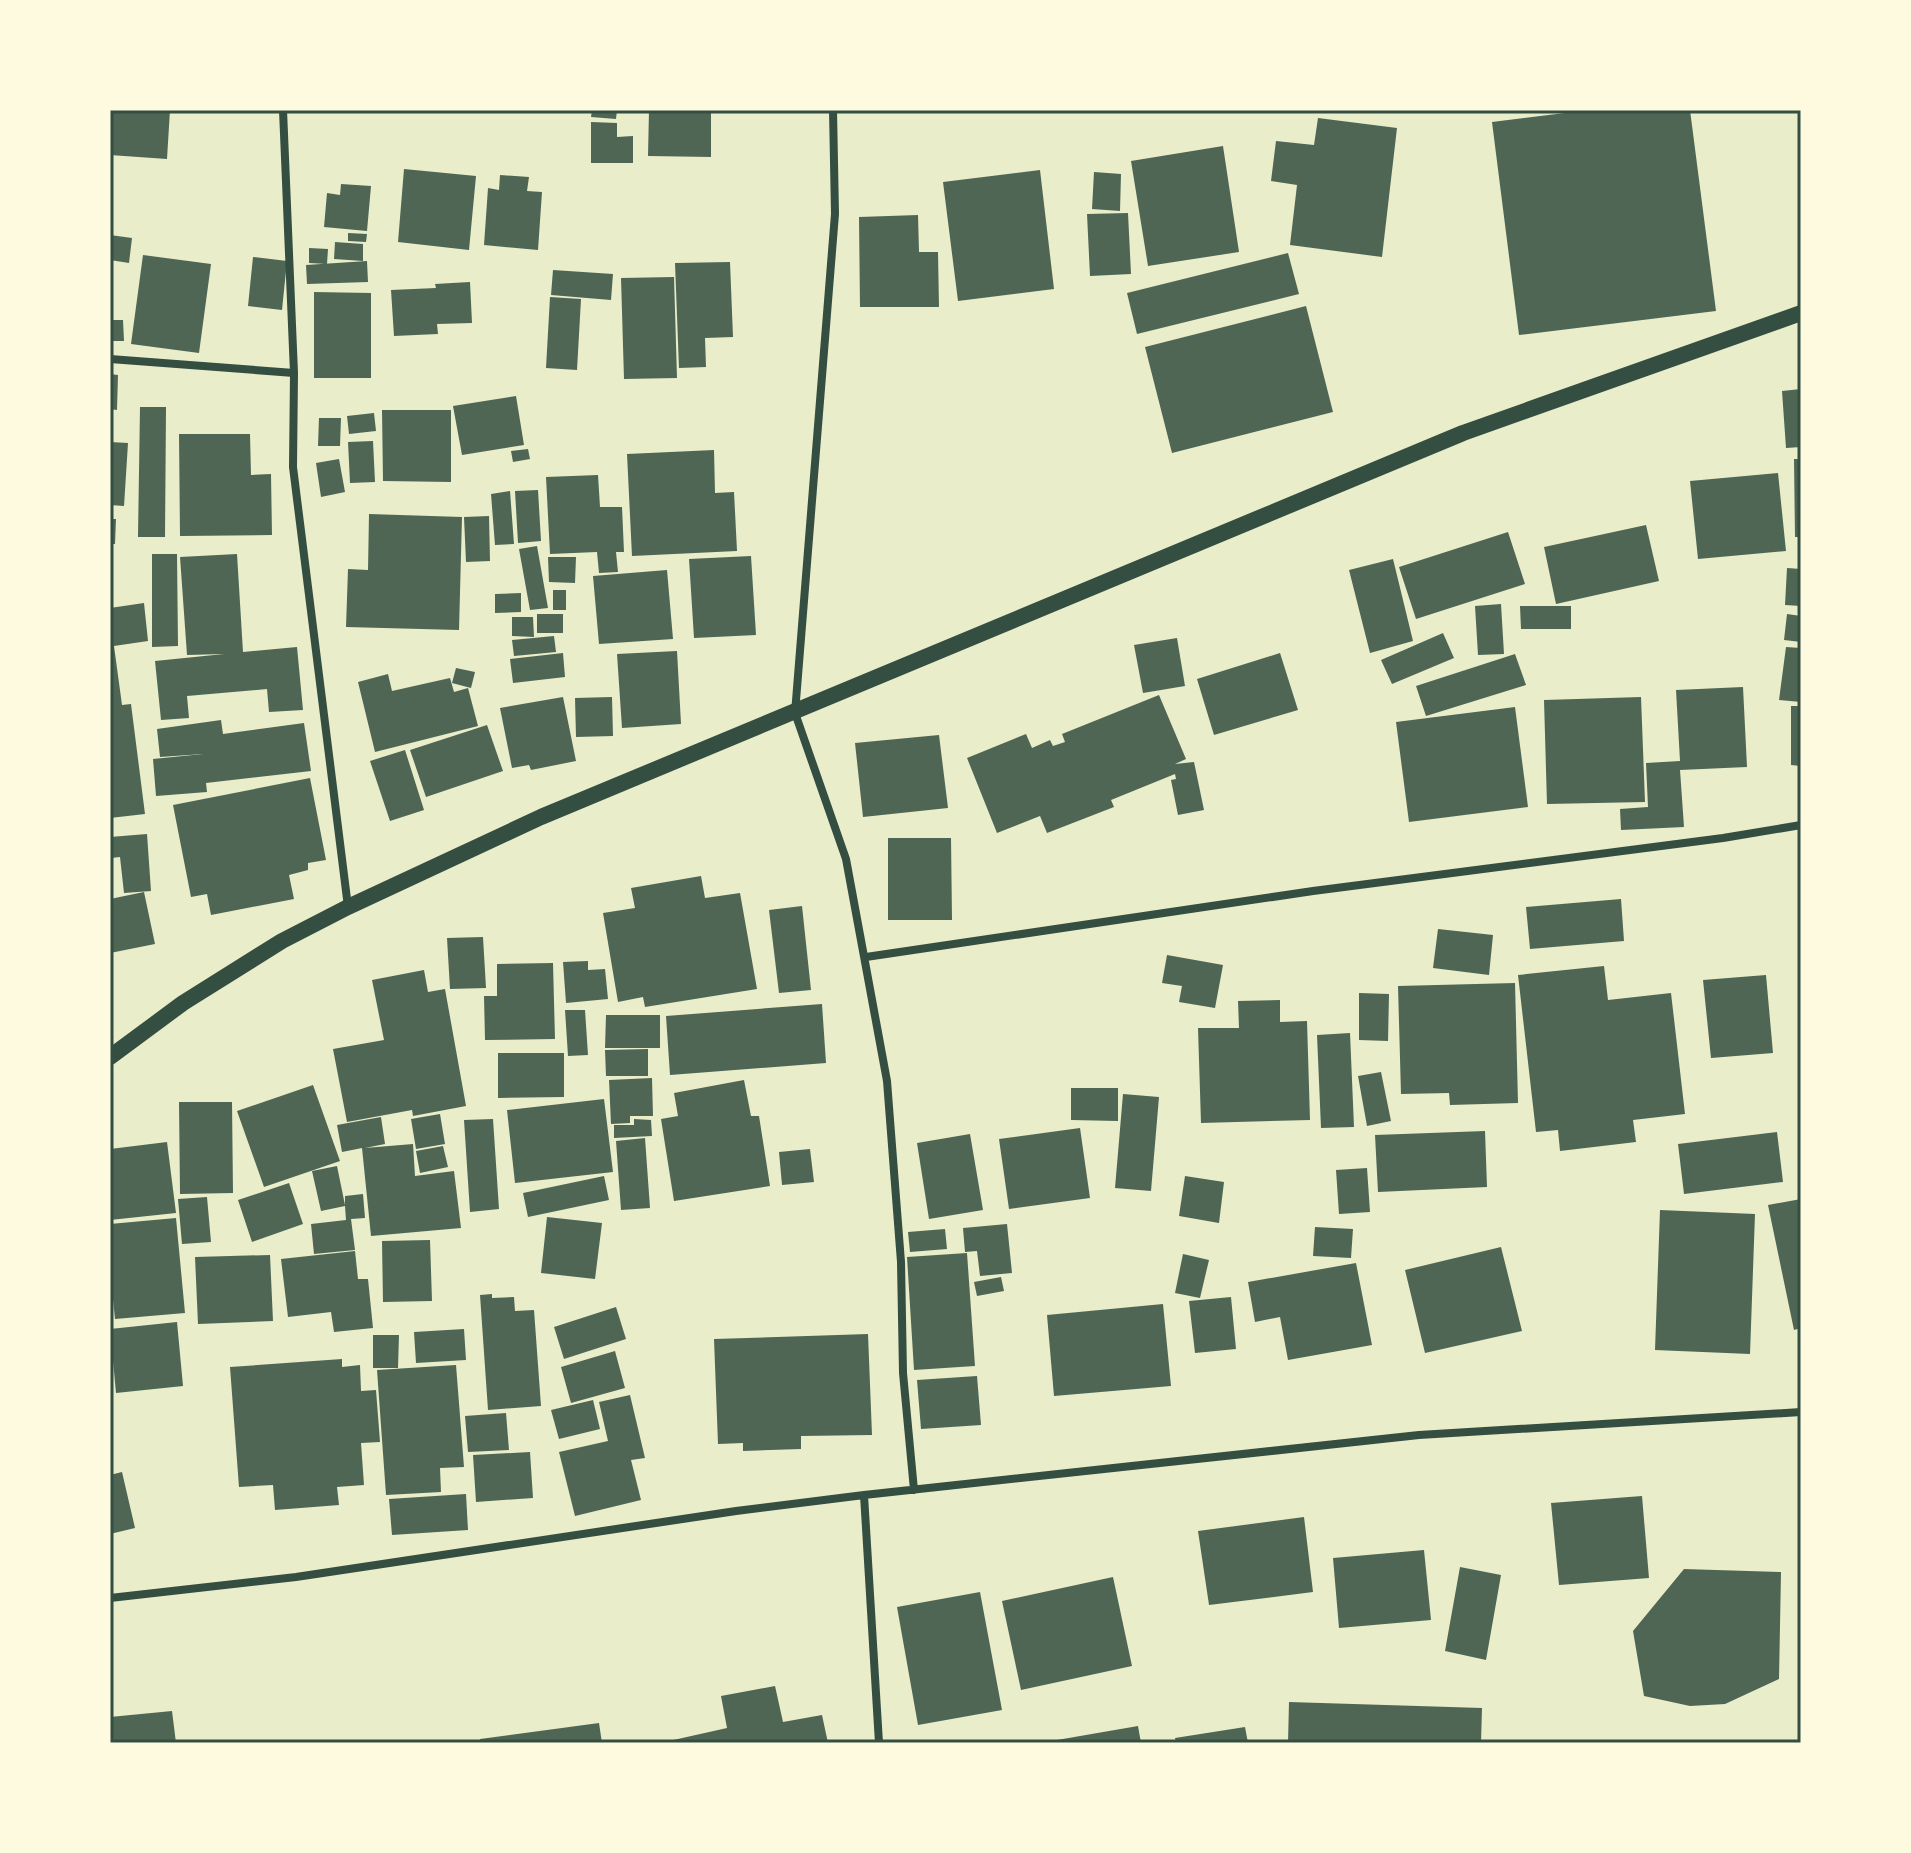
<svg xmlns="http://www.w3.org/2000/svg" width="1911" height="1853" viewBox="0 0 1911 1853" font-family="Cabin,sans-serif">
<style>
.building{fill:#4f6655}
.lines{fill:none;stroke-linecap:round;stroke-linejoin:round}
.minor{stroke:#344e41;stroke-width:8}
.secondary{stroke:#344e41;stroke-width:16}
.neatline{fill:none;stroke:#344e41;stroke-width:3}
</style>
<rect width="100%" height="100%" fill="#e9edc9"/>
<path class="building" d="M112 110H170L167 159 110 155Z
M592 110H617L616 119 591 117Z
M649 110H711V157L648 156Z
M1589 110H1690L1716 311 1519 335 1492 122Z
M1318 118 1397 128 1382 257 1290 245 1297 185 1271 181 1276 141 1314 145Z
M591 122 617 123V137L633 136V163H591Z
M1223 146 1239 252 1148 266 1131 161Z
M404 169 476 176 469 250 398 242Z
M1040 170 1054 289 958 301 943 182Z
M1094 172 1121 174 1120 211 1092 209Z
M500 175 529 177 527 191 542 192 538 250 484 245 488 188 499 190Z
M341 184 371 186 367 231 324 227 327 193 340 195Z
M1128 213 1131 274 1090 276 1087 214Z
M918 215 919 252H938L939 307H860L859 217Z
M348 233 367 234 366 242 348 241Z
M110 235 132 238 129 263 110 260Z
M335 242 363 244V261L334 259Z
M309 248 328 249 327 264 309 263Z
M1288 253 1299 294 1137 334 1127 293Z
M143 255 211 264 199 353 131 344Z
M253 257 287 261 282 310 248 306Z
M367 261 368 282 307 284 306 265Z
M730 262 733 337 705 338 706 367 679 368 675 263Z
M553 270 613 274 611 300 551 295Z
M674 277 677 378 624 379 621 278Z
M470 282 472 323 437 324 438 334 394 336 391 290 436 288 435 284Z
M314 292 371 293V378H314Z
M550 297 581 299 577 370 546 368Z
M1306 306 1333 412 1172 453 1145 347Z
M110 320H123L124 341H110Z
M110 374 118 375 117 410 110 409Z
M1801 389V447L1786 448 1782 391Z
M516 396 524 445 462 455 453 406Z
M140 407H166L165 537H138Z
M382 410H451V482L383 481Z
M374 413 376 431 349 434 347 416Z
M319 418H341L340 446H318Z
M179 434H250L251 475 271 474 272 535 180 536Z
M373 441 375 482 350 483 348 442Z
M110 442 128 443 124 506 110 505Z
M528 449 530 459 513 462 511 451Z
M714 450 715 493 734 492 737 551 632 556 627 454Z
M339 459 345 492 321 497 316 463Z
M1794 459H1801V537H1795Z
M1778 473 1786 551 1698 559 1690 481Z
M598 475 600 507H622L624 552H616L618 572 599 573 597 552 550 554 546 477Z
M538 490 541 541 518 543 515 491Z
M510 491 514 544 495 545 491 494Z
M369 514 462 517 459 630 346 627 348 569 368 570Z
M489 516 490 561 466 562 464 517Z
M110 519H116L115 544H110Z
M1646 525 1659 581 1556 604 1544 547Z
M1508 532 1525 584 1416 619 1399 567Z
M537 546 548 608 530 610 519 549Z
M152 554H177L178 646 152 647Z
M237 554 243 652 297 647 303 710 269 712 267 689 187 696 189 718 161 720 155 661 224 654 187 655 180 557Z
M751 556 756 635 694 638 689 559Z
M548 557H576L575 583 549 582Z
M1393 559 1413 641 1370 653 1349 570Z
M1787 568 1801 569V606L1785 605Z
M667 570 673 639 599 644 593 576Z
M553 590H566V610H553Z
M521 593V612L495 613V594Z
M144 603 148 641 114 646 122 705 131 704 145 814 110 818V608Z
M1501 604 1504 654 1478 655 1475 606Z
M1520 606H1571V629H1521Z
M537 614H563V633H537Z
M1787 614 1801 616V642L1784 640Z
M512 617H533L534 637 512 636Z
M1443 633 1454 658 1392 684 1381 660Z
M554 636 556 652 514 656 512 640Z
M1177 638 1185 686 1143 693 1134 645Z
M1786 647 1801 648V702L1779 700Z
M677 651 681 724 622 728 617 654Z
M563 653 565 677 513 683 510 659Z
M1280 653 1298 710 1214 735 1197 679Z
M1515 654 1526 685 1426 716 1416 686Z
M456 668 475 672 471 688 452 683Z
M388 674 392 691 450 678 454 692 468 688 478 726 375 752 358 682Z
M1743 687 1747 767 1680 770 1684 827 1621 830 1620 809 1648 807 1646 763 1680 761 1676 690Z
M1159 695 1186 759 1175 764 1194 762 1204 810 1178 815 1171 780 1176 779 1175 774 1111 800 1114 807 1047 833 1040 816 997 833 967 758 1026 734 1032 748 1050 740 1053 746 1065 742 1062 734Z
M563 697 576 761 531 770 529 765 512 768 500 708Z
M612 697 613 736 576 737 575 698Z
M1641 697 1645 802 1547 804 1544 700Z
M1791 706H1801V766L1791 765Z
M1515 707 1528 807 1409 822 1396 722Z
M221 720 223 734 304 723 311 771 206 783 207 792 156 796 153 759 203 754 160 757 157 729Z
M487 725 503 771 426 797 410 750Z
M939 735 948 808 863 817 855 743Z
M405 750 424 810 390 821 370 761Z
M310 778 326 860 308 863V870L289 875 294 899 211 915 207 894 191 897 173 805Z
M147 834 151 891 124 893 120 857 111 858 110 837Z
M888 838H951L952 920H888Z
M701 876 705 898 740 893 757 989 645 1007 643 997 618 1002 603 913 635 908 631 888Z
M144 892 155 944 110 953V899Z
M1621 899 1624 941 1530 949 1526 907Z
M802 906 811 990 779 993 769 910Z
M1438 929 1493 935 1489 975 1433 968Z
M483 937 486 988 450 989 447 938Z
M1167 955 1223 965 1215 1008 1179 1002 1182 986 1162 983Z
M588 961V970L605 969 608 999 566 1003 563 962Z
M553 963 555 1039 485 1040 484 996H497V964Z
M1604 966 1608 1000 1671 993 1685 1114 1633 1120 1636 1142 1560 1151 1558 1130 1536 1132 1518 975Z
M424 970 428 992 445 989 466 1106 413 1116 412 1110 347 1122 333 1049 384 1040 372 980Z
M1766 975 1773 1053 1711 1058 1703 980Z
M1515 983 1518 1103 1450 1105 1449 1093 1401 1094 1398 986Z
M1359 993 1389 994 1388 1041 1359 1040Z
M1280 1000V1022L1307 1021 1310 1120 1201 1123 1198 1028H1239L1238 1001Z
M822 1004 826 1063 670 1075 666 1016Z
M565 1010H585L588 1055 568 1056Z
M606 1015H660V1048H605Z
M1350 1033 1354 1127 1321 1128 1317 1035Z
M648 1049V1076H606L605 1050Z
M498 1053H564V1097L498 1098Z
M1381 1072 1391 1121 1367 1126 1358 1076Z
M652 1078 653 1116H630V1123L611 1124 609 1080Z
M744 1080 751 1116H759L770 1186 674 1201 661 1119 678 1116 674 1093Z
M313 1085 340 1161 264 1187 237 1111Z
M1071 1088H1118V1121L1071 1120Z
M1123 1094 1159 1097 1151 1191 1115 1188Z
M604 1099 613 1172 515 1183 507 1110Z
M179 1102H232L233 1193 180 1194Z
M440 1114 445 1144 416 1149 411 1119Z
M381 1117 385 1144 365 1148 413 1144 415 1176 454 1171 461 1228 371 1236 362 1148 342 1152 337 1125Z
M493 1119 499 1209 470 1212 464 1120Z
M634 1119 651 1120 652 1136 614 1138V1125H634Z
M1080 1128 1090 1198 1009 1209 999 1139Z
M1485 1131 1487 1187 1378 1192 1375 1135Z
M1777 1132 1783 1182 1684 1194 1678 1144Z
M970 1134 983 1210 929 1219 917 1143Z
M645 1138 650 1208 621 1210 616 1141Z
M167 1142 176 1213 110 1220V1149Z
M443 1146 448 1167 420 1173 416 1151Z
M810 1149 814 1182 782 1185 779 1152Z
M337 1166 345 1205V1196L363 1194 365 1218 351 1219 355 1250 314 1254 311 1224 346 1220 345 1206 321 1211 312 1171Z
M1367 1168 1370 1212 1339 1214 1336 1170Z
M604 1176 609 1200 528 1217 523 1193Z
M1185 1176 1224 1182 1219 1223 1179 1216Z
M289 1183 303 1224 252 1242 238 1200Z
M207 1197 211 1242 182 1244 178 1199Z
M1801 1199V1328L1794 1330 1768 1205Z
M1660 1210 1755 1214 1750 1354 1655 1350Z
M547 1217 602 1223 595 1279 541 1273Z
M176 1218 185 1313 115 1319 110 1269V1224Z
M1007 1224 1012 1273 980 1276 977 1251 965 1252 963 1228Z
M1315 1227 1353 1229 1351 1258 1313 1256Z
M945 1229 947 1249 910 1252 908 1232Z
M430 1240 432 1301 383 1302 382 1241Z
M1501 1247 1522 1331 1425 1353 1405 1270Z
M355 1251 358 1279H368L373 1328 334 1332 331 1312 288 1317 281 1259Z
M967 1253 975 1366 914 1370 907 1257Z
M1183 1254 1209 1260 1200 1298 1175 1293Z
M270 1255 273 1321 198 1324 195 1257Z
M1356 1263 1372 1345 1288 1360 1280 1317 1255 1322 1248 1282Z
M1001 1277 1004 1291 977 1296 974 1282Z
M492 1294V1298L514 1297 515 1311 534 1310 541 1406 488 1410 480 1295Z
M1231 1297 1236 1349 1195 1353 1189 1301Z
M1163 1304 1171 1386 1054 1396 1047 1315Z
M616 1307 626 1339 564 1359 554 1327Z
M177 1322 183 1386 116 1393 110 1329Z
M464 1329 466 1360 416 1363 414 1332Z
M868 1334 872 1435 801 1436V1449L743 1451V1443L718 1444 714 1339Z
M373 1335H399L398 1368H373Z
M615 1351 625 1388 571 1403 561 1367Z
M342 1359V1367L360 1365 361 1391 376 1390 380 1442 361 1443 364 1485 337 1487 339 1505 275 1510 273 1485 239 1487 230 1367Z
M456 1365 464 1467 440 1468 441 1492 386 1495 377 1370Z
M977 1376 981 1425 921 1429 917 1380Z
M630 1395 645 1458 631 1460 641 1500 575 1516 559 1452 608 1441 599 1402Z
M593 1400 600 1429 559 1439 551 1410Z
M506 1413 509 1450 468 1452 465 1416Z
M530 1452 533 1498 476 1502 473 1455Z
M122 1472 135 1528 110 1534V1475Z
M466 1494 468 1530 392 1535 389 1499Z
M1642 1496 1649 1578 1559 1585 1551 1503Z
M1304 1517 1313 1592 1209 1605 1198 1531Z
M1424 1550 1431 1620 1339 1628 1333 1558Z
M1460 1567 1501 1575 1486 1660 1445 1651Z
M1684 1569 1781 1572 1779 1679 1725 1704 1690 1706 1644 1696 1633 1631Z
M1113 1577 1132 1666 1021 1690 1002 1601Z
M980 1592 1002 1710 918 1725 897 1607Z
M775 1686 783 1722 822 1715 828 1743H660L727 1728 721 1696Z
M1289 1702 1482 1708 1481 1743H1288Z
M172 1711 176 1743H110V1717Z
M599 1723 602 1743H481L480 1739Z
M1138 1726 1141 1743H1058L1057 1740Z
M1245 1727 1248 1743H1176L1175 1738Z"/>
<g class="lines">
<path class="minor" d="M283 110 294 373
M833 110 835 214 795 713 846 859 887 1081 901 1262 903 1373 914 1490
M110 359 294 373 293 467 348 907
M866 957 1313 891 1723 838 1801 825
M864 1495 879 1743
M110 1598 296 1577 736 1511 864 1495 1419 1435 1801 1412"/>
<path class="secondary" d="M110 1057 183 1003 282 941 348 907 541 817 1463 433 1801 313"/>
</g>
<rect width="1911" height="1853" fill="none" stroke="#fefae0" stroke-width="224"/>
<rect x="112" y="112" width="1687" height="1629" class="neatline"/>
</svg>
